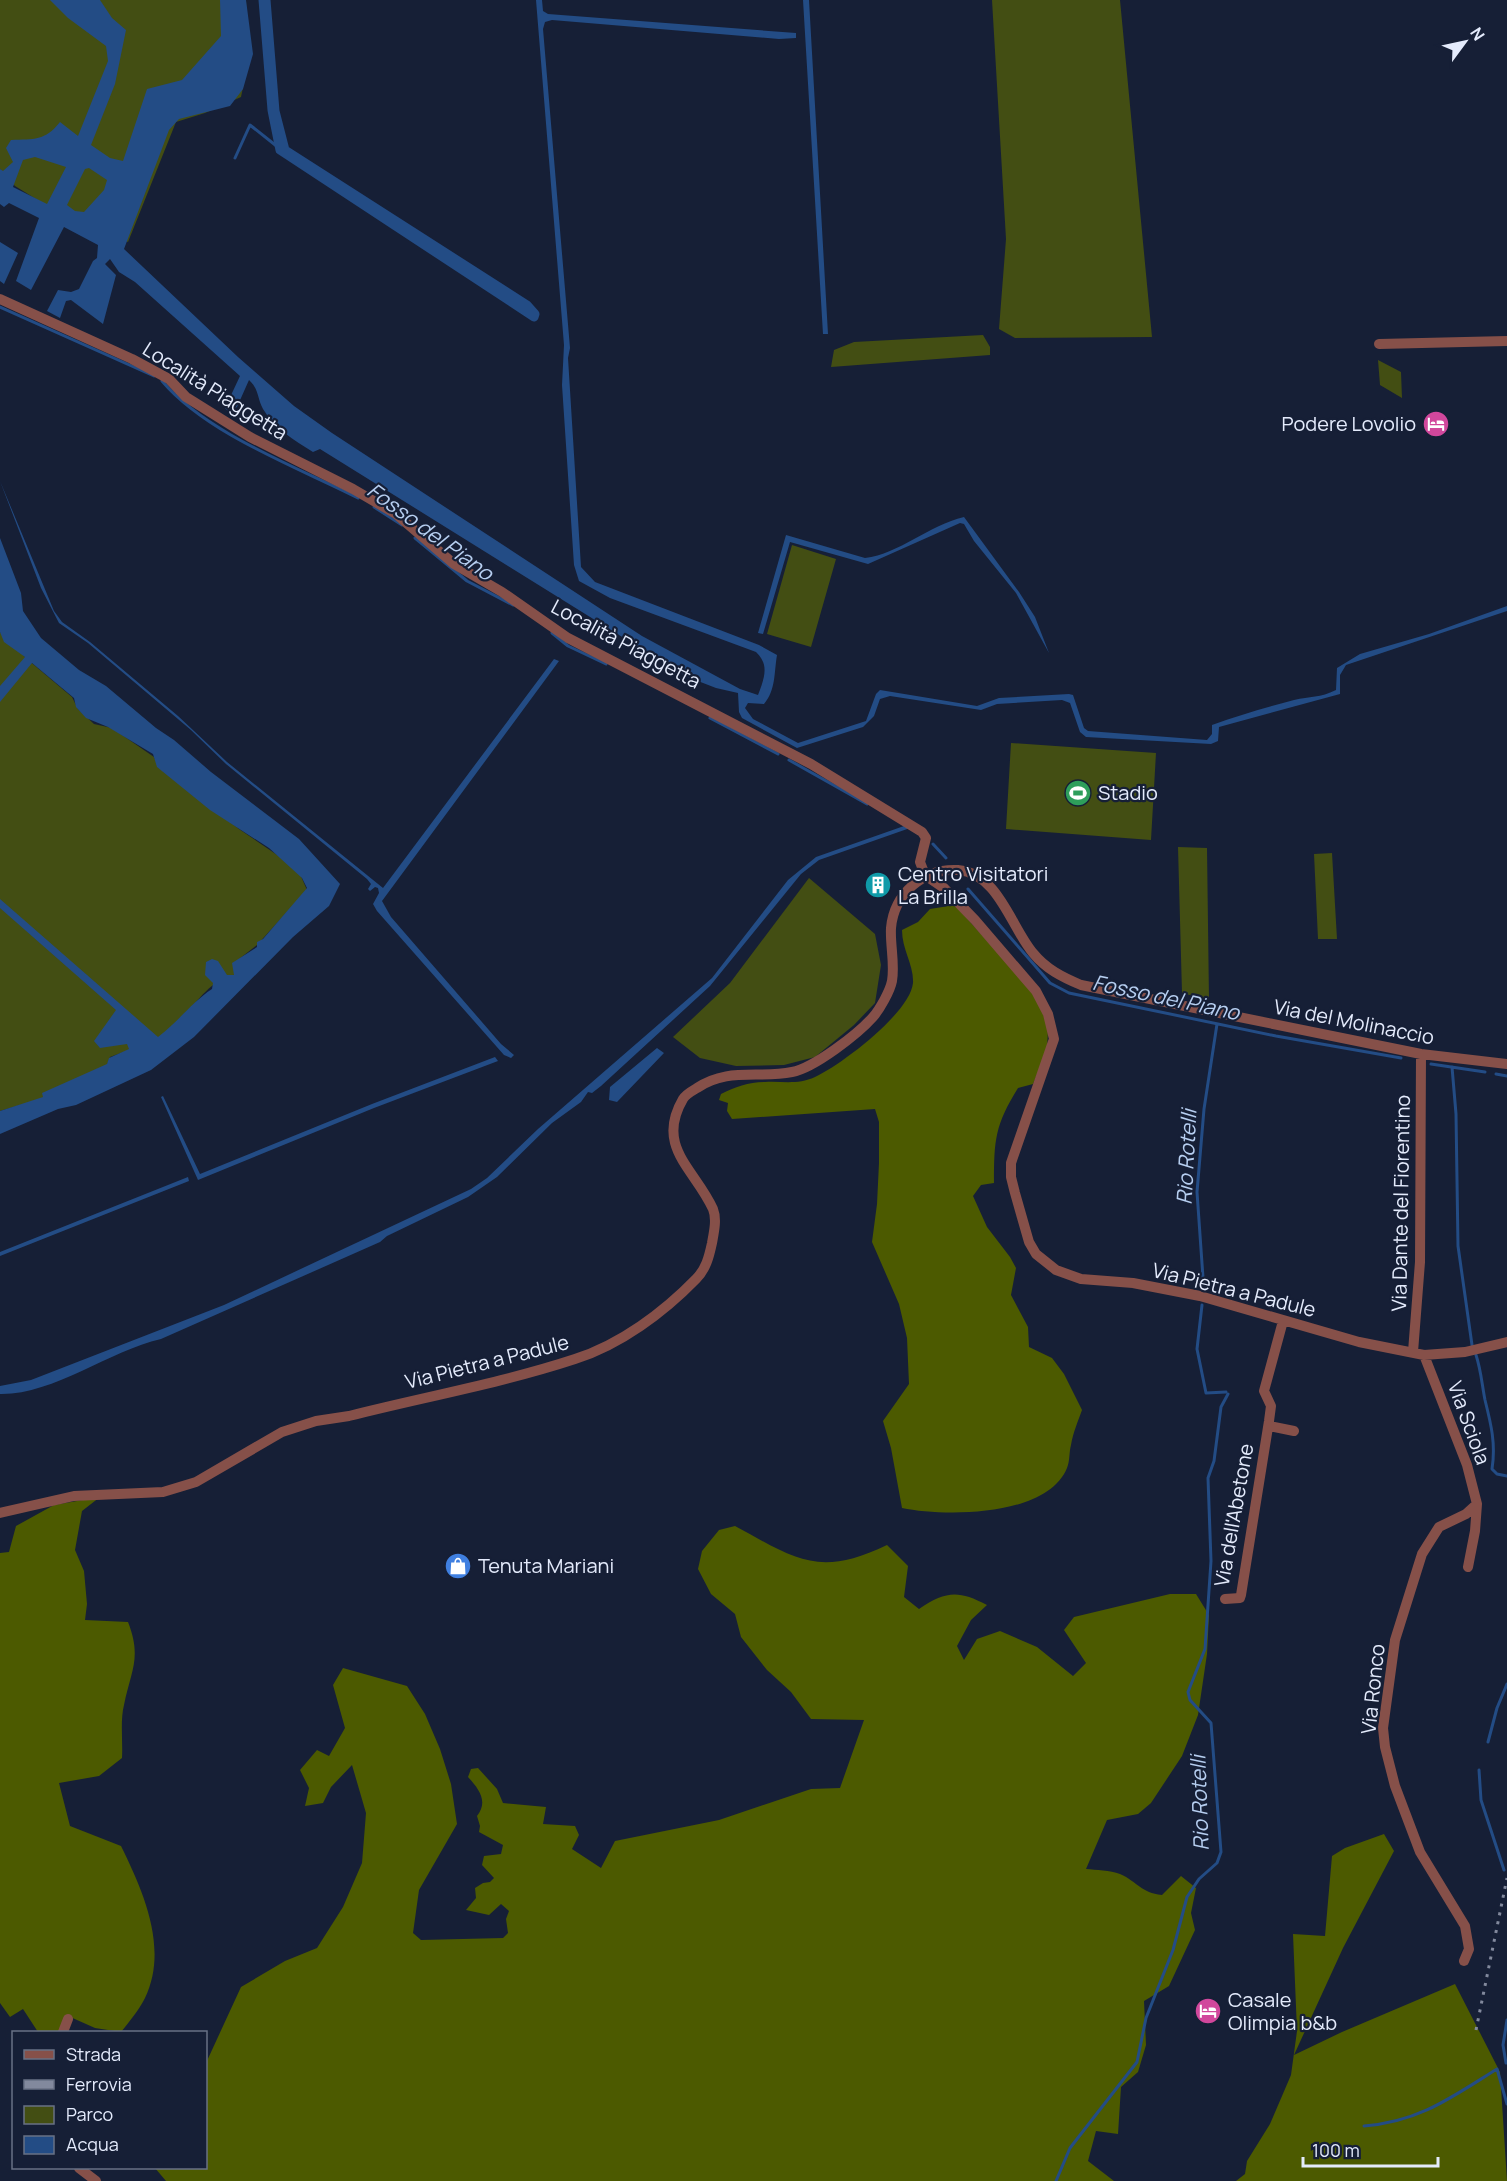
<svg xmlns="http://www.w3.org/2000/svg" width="1507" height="2181" viewBox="0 0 1507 2181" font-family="Manrope,sans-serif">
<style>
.green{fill:#434e13}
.forest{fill:#4c5a00}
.water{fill:#234c85;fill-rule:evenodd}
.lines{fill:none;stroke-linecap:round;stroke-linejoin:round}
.stream{stroke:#234c85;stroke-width:3}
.canal{stroke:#234c85;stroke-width:9}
.minor{stroke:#865049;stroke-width:10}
.rail{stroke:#82899d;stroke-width:3;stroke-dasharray:3 6;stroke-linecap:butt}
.labels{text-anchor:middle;stroke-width:4.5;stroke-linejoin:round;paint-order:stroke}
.street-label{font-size:20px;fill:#e4ebfc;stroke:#161f36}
.poi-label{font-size:20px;fill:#e4ebfc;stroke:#161f36;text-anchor:start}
.water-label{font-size:21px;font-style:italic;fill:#b6cef0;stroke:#161f36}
</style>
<rect width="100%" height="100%" fill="#161f36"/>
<path class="green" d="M0 0H246L248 63 241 97 205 113 176 122 128 242 44 204 15 186 0 169Z
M992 0H1120L1152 337 1015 338 999 329 1006 239Z
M983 335 990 347V355L831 367 834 350 854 342Z
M1378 360 1401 372 1402 398 1380 385Z
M792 545 836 559 811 647 767 634Z
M0 632 27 659 72 697 78 709 94 724 112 728 154 757 158 766 239 829 286 861 300 874 307 890 257 945 234 963 235 975C209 978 193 1010 174 1025 163 1036 149 1044 136 1053L129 1050 110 1057 107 1065 44 1098 0 1111Z
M1011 743 1156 753 1151 840 1006 829Z
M1178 847 1207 848 1209 1000 1182 993Z
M1332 853 1337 939H1318L1314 854Z
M809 878 875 934 881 965 875 1003 854 1025 815 1057 784 1065 736 1066 700 1058 673 1037 730 983Z"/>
<path class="forest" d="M955 905 1039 999 1048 1030 1047 1050 1033 1084 1018 1088C995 1125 994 1140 994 1183L981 1185 973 1196 987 1227 1010 1257 1016 1268 1011 1295 1028 1327 1029 1347 1052 1358 1064 1374 1082 1410C1078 1421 1073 1433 1071 1445 1069 1452 1070 1461 1067 1468 1047 1517 945 1517 902 1508L891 1448 883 1421 909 1384 907 1338 899 1304 872 1242 877 1204 879 1163V1122L875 1109 732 1119 727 1111 728 1103 719 1100 721 1094C735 1087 749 1082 765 1082 783 1081 798 1085 815 1077 841 1065 910 1013 913 983 914 965 902 950 902 930L918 922 930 909Z
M100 1497 82 1511 75 1550 84 1571 87 1604 85 1620 128 1622C142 1658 131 1670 124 1705 120 1721 123 1741 122 1758L99 1776 59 1783 70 1826 121 1846C143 1891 169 1948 145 1998 139 2010 129 2022 121 2032L95 2028 68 2016 60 2032H38L23 2009 10 2017 0 2003V1553L9 1552 16 1526 54 1505Z
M735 1526C796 1559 818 1578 887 1545L908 1566 904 1597 919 1609C946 1591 958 1590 987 1605L971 1620 957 1646 964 1660 977 1639 1000 1631 1037 1647 1073 1676 1086 1663 1064 1630 1074 1617 1170 1594H1196L1209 1615 1207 1654 1198 1715 1182 1756 1151 1803 1138 1814 1107 1820 1086 1869C1096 1870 1110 1870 1120 1874 1138 1882 1141 1893 1162 1895L1181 1876 1196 1888 1191 1913 1195 1930 1169 1986 1144 2001 1146 2045 1138 2072 1121 2087 1118 2134 1096 2131 1088 2161 1114 2181H166L155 2168H206V2063L241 1987 285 1961 317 1948 343 1907 362 1863 366 1813 352 1765 331 1787 323 1803 305 1806 309 1788 300 1770 317 1750 329 1756 345 1728 333 1685 343 1668 407 1686 425 1714 440 1749 451 1784 457 1824 419 1890 413 1933 421 1940 503 1938 508 1933 506 1919 509 1911 501 1904 489 1915 466 1910 476 1898 475 1888 483 1883 490 1882 494 1878 482 1865 484 1856 501 1854 503 1845 479 1832 480 1826 477 1816C489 1801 478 1788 468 1777L471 1769 478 1768 497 1789 503 1803 546 1807 543 1824 575 1826 579 1835 572 1849 601 1868 615 1841 719 1820 811 1789 840 1788 864 1720 811 1719 791 1692 767 1670 741 1637 735 1614 711 1594 698 1569 702 1551 719 1530Z
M1384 1834 1394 1851 1343 1948 1294 2055 1342 2032 1455 1984 1500 2072 1507 2181H1236L1245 2174 1247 2161 1270 2124 1291 2075 1297 2031 1293 1934 1325 1936 1332 1856 1345 1848Z"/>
<path class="water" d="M50 0H100L112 18 126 30 115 84 91 145 110 158 123 161 147 89 182 80 221 36 220 0H246L253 54 243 89 230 106 179 119 169 130 124 249 238 357 294 406 332 433 642 636 740 689 758 695C764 679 770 665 756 652L610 598 579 581 574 565 562 385 564 345 536 0H542L543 11 548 14 796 33V38L779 39 552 20 545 22 543 29 570 348 568 358 581 567 595 582 759 645 777 655C774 672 776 690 764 704L748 703 745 708 753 719 798 743 866 721 876 694 880 690 977 706 999 698 1069 694 1073 695 1084 728 1088 731 1207 740 1212 734V725C1239 715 1267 707 1294 700 1310 696 1320 698 1336 690L1337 668 1360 654 1429 634 1507 606V611L1346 665 1340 675V694L1219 727 1218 741 1211 744 1086 737 1080 732 1070 703 1062 700 997 704 981 710 890 696 880 699 874 716 863 727 797 748 742 718 739 712 738 693 716 688 685 676 320 449 313 452C294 440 274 428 263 409 257 398 259 389 249 380L237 407 229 412 225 408 240 376 135 282 119 272 110 259 105 264 116 275 103 324 71 300 66 301 60 318 47 311 58 290 71 292 79 289 93 261 97 258 98 245 64 227 31 290 16 281 39 218 9 203 4 207 0 204V169L3 171 13 162 6 148 11 140C34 139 45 141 60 122L78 136 108 61 106 46 68 18ZM35 157 66 167 47 204 13 187 23 160ZM89 168 107 180 104 190 84 212 75 211 67 205 85 169Z
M803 0H809L828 334H823Z
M0 242 18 253 4 284 0 281Z
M0 481 54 611 62 622 90 642 178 716 227 762 383 888 554 659 559 661 382 901 391 917 501 1044 514 1055 511 1058 504 1055 377 911 373 904 379 893 378 888 375 887 370 891 368 889 371 884 367 879 226 764 191 730 88 643 59 623 41 588Z
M964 517 1019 592 1035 617 1049 653 1016 593 974 541 964 524 960 523 868 564 790 542 763 634 758 633 786 535 865 558C899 554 929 525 964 517Z
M0 538 21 593 23 611 41 638 79 670 106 686 156 728 174 740 211 772 299 839 340 884 329 906 293 937 194 1037 151 1070 76 1105 58 1109 0 1134V1111L43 1097 42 1093 107 1064 109 1058 129 1049 127 1044 100 1048 94 1041 116 1010 0 908V899L158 1037C178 1022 192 1002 212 989L213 983 205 975 206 962 212 959 218 961 227 975H234L232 963 257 947V942L263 939 307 888 302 878 269 848 210 810 157 767 153 754 108 727 86 718 76 707 74 698 32 663 0 702V686L25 657 4 642 0 632Z
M904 826 910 828 819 860 801 874 710 986 601 1086 592 1093 588 1092 581 1102 552 1123 497 1177 468 1197 387 1236 380 1242 161 1339C109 1351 53 1395 0 1394V1386L31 1380 224 1305 471 1189 487 1178 538 1129 712 978 788 880 816 857Z
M657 1048 664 1053 617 1102 609 1100 610 1087Z
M495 1057 498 1061 374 1108 198 1180 161 1097 163 1096 200 1174 372 1104Z
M188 1177 189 1181 0 1256V1252Z"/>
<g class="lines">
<path class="stream" d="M235 158 250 125 279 148
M0 307 154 376
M162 381C207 434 297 467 358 498
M374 507 402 525
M415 538 467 581 513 605
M552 633 568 646 606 664
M710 718 778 754
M789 760 867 804
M933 844 946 858
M968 889 1050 983 1069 993 1276 1036 1401 1058
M1431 1064 1485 1072
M1452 1067 1456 1114 1458 1246 1472 1345
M1496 1074 1507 1076
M1204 1292 1197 1192 1204 1109 1217 1024
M1202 1305 1197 1349 1206 1393 1226 1392
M1476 1355C1481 1370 1482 1385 1485 1400 1491 1424 1496 1444 1492 1469L1497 1474 1507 1476
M1488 1742 1497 1708 1507 1684
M1479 1770 1481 1800 1504 1870
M1506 2063 1503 2045 1507 2020
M1497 2069 1507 2104
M1364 2126C1419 2122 1452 2097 1497 2069
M1056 2181 1070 2148 1137 2062 1146 2018 1173 1950 1187 1897 1199 1879 1217 1863 1221 1852 1211 1723 1190 1700 1188 1692 1205 1649 1211 1561 1208 1478 1214 1461 1221 1407 1228 1394"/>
<path class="canal" d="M263 0 272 110 280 150 534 317 535 314 527 305 285 150 275 111 266 0"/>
<path class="minor" d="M0 299 132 359 169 379 186 397 250 437 353 489 396 514 454 564 502 592 568 638 811 764 922 832 926 838 920 862 925 875 944 888 975 920 1036 991 1048 1014 1054 1039 1011 1163V1177L1015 1193 1029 1242 1036 1254 1056 1270 1081 1279 1133 1283 1200 1296 1359 1342 1424 1355 1465 1352 1507 1342
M1379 344 1507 341
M1413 1352 1420 1262 1421 1054
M1424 1355 1467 1465 1477 1504 1475 1531 1468 1567
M1269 1426 1294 1431
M0 1513 74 1496 163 1492 196 1482 282 1432 316 1421 349 1416C424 1397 502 1383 575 1359 620 1345 664 1312 696 1279 706 1269 709 1257 712 1243 714 1232 717 1219 713 1209 695 1169 655 1147 683 1099 686 1094 692 1091 697 1088 728 1067 757 1079 792 1072 814 1068 858 1034 873 1017 880 1009 890 991 892 981 895 964 890 945 891 928 894 894 923 868 958 870 998 873 1011 927 1033 953 1046 969 1062 977 1081 985L1421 1054 1507 1064
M1225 1599 1240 1598 1241 1595 1269 1421 1271 1406 1264 1391 1283 1321
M1464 1961 1469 1949 1465 1926 1420 1852 1395 1786 1385 1747 1383 1728 1395 1640 1422 1554 1439 1527 1466 1514 1477 1504
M63 2032 68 2019
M79 2168 96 2181"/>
<path class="rail" d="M1476 2030 1507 1878"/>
</g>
<defs>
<symbol id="hotel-disc" viewBox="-11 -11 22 22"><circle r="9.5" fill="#d1479c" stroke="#161f36"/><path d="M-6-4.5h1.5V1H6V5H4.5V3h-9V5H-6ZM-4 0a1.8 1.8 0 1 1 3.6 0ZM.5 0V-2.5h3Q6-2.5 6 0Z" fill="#fff"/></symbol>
<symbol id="stadium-disc" viewBox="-11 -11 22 22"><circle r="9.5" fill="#2e9e5b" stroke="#161f36"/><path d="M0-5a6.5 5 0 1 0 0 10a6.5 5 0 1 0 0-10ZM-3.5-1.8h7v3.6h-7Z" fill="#fff"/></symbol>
<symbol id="building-disc" viewBox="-11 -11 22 22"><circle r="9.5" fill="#0f9aa8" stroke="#161f36"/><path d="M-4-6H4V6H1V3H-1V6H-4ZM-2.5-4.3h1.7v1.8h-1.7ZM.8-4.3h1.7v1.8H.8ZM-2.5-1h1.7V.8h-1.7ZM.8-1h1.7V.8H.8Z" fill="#fff"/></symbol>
<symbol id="shop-disc" viewBox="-11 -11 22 22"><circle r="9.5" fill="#3f7fe0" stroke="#161f36"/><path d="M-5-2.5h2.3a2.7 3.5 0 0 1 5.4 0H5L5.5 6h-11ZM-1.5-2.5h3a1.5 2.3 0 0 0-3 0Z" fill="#fff"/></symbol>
</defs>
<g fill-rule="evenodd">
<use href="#hotel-disc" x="1421" y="409" width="30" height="30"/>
<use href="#stadium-disc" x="1063" y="778" width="30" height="30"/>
<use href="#building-disc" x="863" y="870" width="30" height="30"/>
<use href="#shop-disc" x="443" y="1551" width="30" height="30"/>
<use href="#hotel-disc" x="1193" y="1996" width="30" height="30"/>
</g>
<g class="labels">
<g class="street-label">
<text transform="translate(215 391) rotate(32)" y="7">Località Piaggetta</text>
<text transform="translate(626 644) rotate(28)" y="7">Località Piaggetta</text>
<text transform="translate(1354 1022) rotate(11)" y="7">Via del Molinaccio</text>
<text transform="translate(1401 1203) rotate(-89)" y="7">Via Dante del Fiorentino</text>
<text transform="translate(1234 1290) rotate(14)" y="7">Via Pietra a Padule</text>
<text transform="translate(487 1362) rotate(-14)" y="7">Via Pietra a Padule</text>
<text transform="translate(1469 1423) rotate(70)" y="7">Via Sciola</text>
<text transform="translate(1234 1515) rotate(-80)" y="7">Via dell'Abetone</text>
<text transform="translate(1373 1689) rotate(-84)" y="7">Via Ronco</text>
</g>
<g class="poi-label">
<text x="1416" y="431" text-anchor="end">Podere Lovolio</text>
<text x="1098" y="800">Stadio</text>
<text x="898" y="881">Centro Visitatori<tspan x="898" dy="23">La Brilla</tspan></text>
<text x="478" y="1573">Tenuta Mariani</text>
<text x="1228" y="2007">Casale<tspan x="1228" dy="23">Olimpia b&amp;b</tspan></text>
</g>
<g class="water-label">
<text transform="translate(430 532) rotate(36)" y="7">Fosso del Piano</text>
<text transform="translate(1166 998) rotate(12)" y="7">Fosso del Piano</text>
<text transform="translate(1187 1157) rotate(-87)" y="7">Rio Rotelli</text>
<text transform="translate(1200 1803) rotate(-92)" y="7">Rio Rotelli</text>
</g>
</g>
<rect x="12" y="2031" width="195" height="138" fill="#161f36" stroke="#687185" stroke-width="1.5"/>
<rect x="24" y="2050" width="30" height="9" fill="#865049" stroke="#687185" stroke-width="1.5"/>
<text x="66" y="2061" font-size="18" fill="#e4ebfc">Strada</text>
<rect x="24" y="2080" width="30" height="9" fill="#82899d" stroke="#687185" stroke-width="1.5"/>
<text x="66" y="2091" font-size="18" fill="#e4ebfc">Ferrovia</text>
<rect x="24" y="2106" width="30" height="18" fill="#434e13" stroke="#687185" stroke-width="1.5"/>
<text x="66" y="2121" font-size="18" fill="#e4ebfc">Parco</text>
<rect x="24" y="2136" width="30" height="18" fill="#234c85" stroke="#687185" stroke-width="1.5"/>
<text x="66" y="2151" font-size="18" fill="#e4ebfc">Acqua</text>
<g transform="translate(1465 42) rotate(57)" stroke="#161f36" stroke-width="4.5" paint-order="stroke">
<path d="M0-4.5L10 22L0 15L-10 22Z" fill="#e4ebfc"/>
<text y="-9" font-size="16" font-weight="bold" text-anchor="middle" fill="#e4ebfc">N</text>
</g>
<path d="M1303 2157v9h135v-9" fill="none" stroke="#e4ebfc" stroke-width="3"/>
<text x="1312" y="2157" font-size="18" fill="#e4ebfc" stroke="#161f36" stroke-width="4.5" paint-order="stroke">100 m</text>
</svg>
